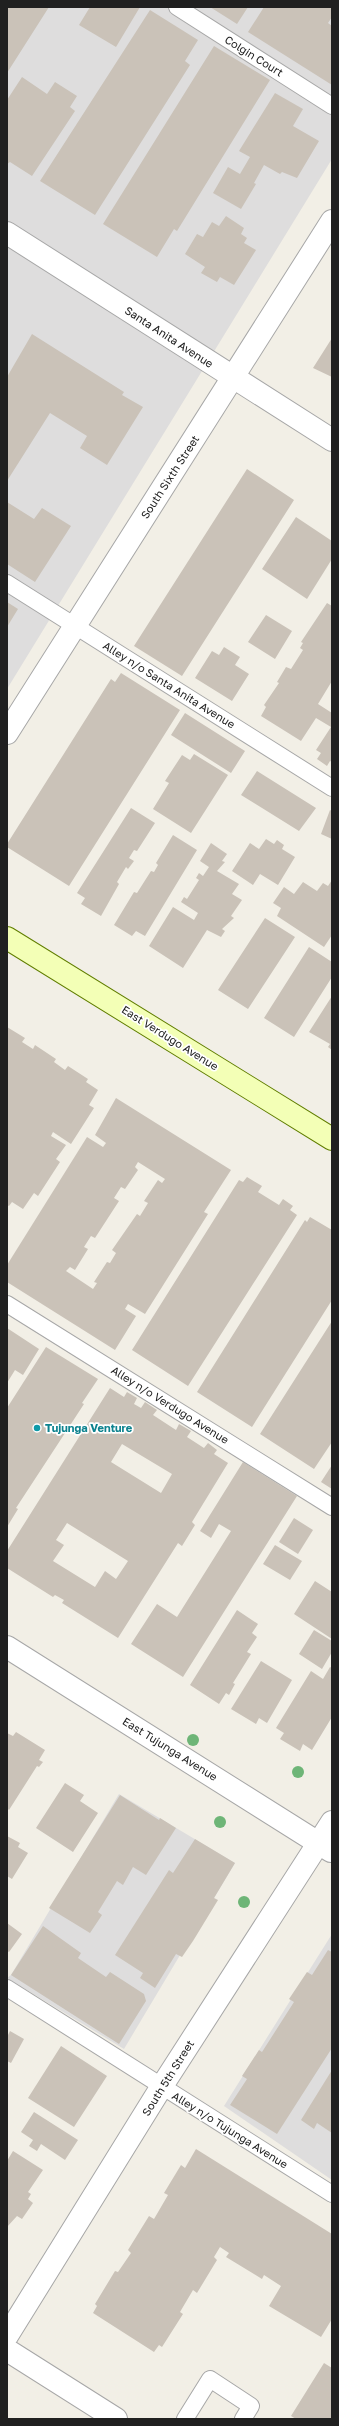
<svg xmlns="http://www.w3.org/2000/svg" width="339" height="2426" viewBox="0 0 339 2426" font-family="'Golos Text',sans-serif">
<style>
.residential{fill:#dedddd}
.building{fill:#cac2b8;fill-rule:evenodd}
.lines{fill:none;stroke-linecap:round;stroke-linejoin:round}
.lane-casing{stroke:#a7a7a7;stroke-width:18}
.street-casing{stroke:#a7a7a7;stroke-width:24}
.secondary-casing{stroke:#617e00;stroke-width:24}
.lane{stroke:#fff;stroke-width:16}
.street{stroke:#fff;stroke-width:22}
.secondary{stroke:#f3ffb6;stroke-width:22}
.tree{fill:#6eb577}
.culture-dot{fill:#0f9aa8;stroke:#fff;stroke-width:1.5}
.labels{text-anchor:middle;stroke-width:3.5;stroke-linejoin:round;paint-order:stroke}
.street-label{font-size:11px;fill:#202020;stroke:#fff}
.culture-label{font-size:11px;font-weight:bold;fill:#0d838f;stroke:#fff;text-anchor:start}
</style>
<rect width="100%" height="100%" fill="#f2efe6"/>
<path class="residential" d="M7 7H332V159L7 689Z
M119 1794 235 1863 124 2049 7 1978 11 1975Z
M332 1934V2180L224 2106Z"/>
<path class="building" d="M7 7H49L7 73Z
M90 7H140L116 47 79 25Z
M210 7H248L237 24Z
M264 7H332V17L328 23 332 26V85L248 32Z
M150 10 198 40 185 61 190 65 95 215 40 181Z
M214 46 270 80 177 231 174 229 157 257 103 224Z
M22 77 47 94 55 82 77 96 70 107 75 111 32 176 10 162 7 164V100Z
M275 93 303 109 293 126 319 141 297 178 282 172 280 174 264 165 254 183 256 184 241 209 213 193 228 167 240 174 250 157 239 151Z
M226 216 244 228 241 234 247 238 244 243 256 250 234 285 220 277 217 282 201 273 205 267 185 254 197 234 203 237 212 222 219 226Z
M32 334 124 392 122 395 143 407 107 465 80 448 87 436 50 413 7 481V377Z
M332 338V377L313 368Z
M247 469 294 500 182 676 134 646Z
M7 502 34 519 42 508 71 526 35 582 7 564Z
M296 517 332 541V559L307 599 262 569Z
M7 602 18 609 7 627Z
M327 603 332 606V681L318 704 332 713V762L330 761 327 766 317 759 321 753 316 750 331 727 316 718 301 741 261 716 266 707 264 705 279 683 277 682 286 667 291 669 303 650 300 648 303 643 301 642Z
M266 615 292 631 275 659 248 642Z
M224 647 240 657 235 665 249 674 232 701 195 678 212 651 219 655Z
M121 673 180 710 69 886 7 847V844L111 679 115 682Z
M185 713 245 751 231 773 171 735Z
M194 754 228 775 191 833 153 809 169 783 165 781 182 755 190 760Z
M257 771 316 808 299 831 241 795Z
M131 808 155 823 137 851 134 850 129 858 134 861 128 869 126 867 117 882 119 884 101 916 81 904 85 898 77 893Z
M330 810 332 811V839L321 834Z
M173 835 197 850 145 936 136 931 132 936 114 925 134 892 137 893 151 871 154 872 158 865 156 863Z
M266 839 274 844 277 840 284 845 282 849 295 857 278 885 260 874 253 885 232 871 250 843 259 849Z
M211 843 227 854 222 861 225 862 217 871 239 884 232 894 242 900 231 916 234 918 222 929 225 931 221 937 207 930 183 968 149 946 173 907 194 920 198 913 181 902 184 897 187 899 199 880 196 878 199 873 203 876 209 867 200 861Z
M332 880V935L324 947 277 916 281 908 273 903 284 887 294 894 303 882 317 891 323 883 328 886Z
M265 918 295 937 248 1009 218 990Z
M309 947 332 962V977L294 1037 264 1018Z
M332 996V1050L328 1047 330 1044 309 1032Z
M7 1027 25 1038 22 1042 33 1049 35 1045 56 1059 54 1062 65 1070 68 1066 88 1079 86 1082 98 1090 89 1105 94 1108 71 1144 53 1132 51 1136 66 1145 56 1159 60 1162 38 1196 34 1193 23 1209 12 1202 9 1206 7 1205Z
M116 1098 231 1170 204 1212 208 1214 145 1314 128 1304 125 1309 136 1316 115 1350 7 1282V1265L87 1137 103 1147 106 1143 95 1135ZM138 1162 165 1179 162 1183 158 1180 144 1201 148 1203 140 1216 137 1214 112 1250 116 1253 110 1263 107 1262 94 1282 97 1283 93 1289 66 1271 70 1267 75 1270 88 1249 84 1247 91 1236 95 1238 119 1201 114 1198 121 1187 125 1189 138 1170 135 1167Z
M247 1177 262 1186 258 1192 279 1205 283 1199 293 1206 290 1210 297 1215 188 1386 132 1350 239 1180 243 1182Z
M310 1217 332 1230V1300L252 1427 197 1392 305 1220 307 1222Z
M332 1321V1442L314 1469 260 1434Z
M7 1328 39 1349 23 1375 15 1370 7 1383Z
M46 1347 98 1379 82 1403 84 1404 16 1508 18 1509 7 1527V1408Z
M110 1388 124 1397 127 1392 137 1398 134 1404 141 1408 145 1402 157 1410 153 1415 176 1430 179 1424 191 1431 187 1437 204 1448 208 1443 217 1450 214 1454 228 1463 192 1522 195 1525 182 1546 178 1543 118 1638 62 1603 64 1600 55 1595 53 1597 7 1568V1551ZM122 1444 172 1474 161 1493 111 1462ZM67 1523 128 1561 116 1579 105 1571 95 1587 53 1561 64 1545 56 1540Z
M243 1462 297 1496 183 1677 131 1644 157 1604 177 1617 231 1531 219 1524 211 1538 200 1531Z
M332 1465V1489L321 1482Z
M294 1518 313 1530 298 1554 279 1542Z
M275 1545 302 1561 290 1580 263 1564Z
M315 1581 332 1592V1639L294 1614Z
M237 1610 258 1624 252 1633 257 1637 247 1652 251 1654 233 1683 235 1684 229 1695 226 1693 219 1704 190 1685Z
M314 1630 332 1641V1652L322 1669 299 1654Z
M261 1661 292 1680 267 1723 259 1718 256 1724 231 1709Z
M330 1667 332 1668V1717L312 1750 303 1744 300 1751 280 1739 284 1733 276 1728 311 1671 323 1679Z
M16 1732 45 1750 39 1760 43 1762 39 1767 37 1766 9 1810 7 1808V1733L13 1736Z
M65 1783 84 1795 80 1801 98 1813 73 1852 36 1828Z
M120 1795 159 1820 160 1818 176 1828 146 1875 133 1867 123 1885 117 1881 98 1912 102 1915 90 1933 49 1908Z
M7 1836 20 1843 18 1847 28 1853 12 1879 7 1876Z
M195 1839 235 1863 214 1898 218 1900 193 1941 182 1957 176 1954 155 1988 140 1978 143 1973 115 1955 169 1870 173 1873Z
M7 1923 22 1934 9 1952 7 1951Z
M43 1926 81 1953 78 1958 106 1977 110 1972 144 1994 146 2001 119 2044 11 1975Z
M328 1950 332 1952V2048L277 2134 230 2105 247 2079 242 2076 259 2050 262 2052 294 2002 289 1999 307 1972 312 1975Z
M10 2031 24 2039 11 2063 7 2061V2037Z
M61 2046 107 2076 74 2127 28 2098Z
M332 2070V2133L317 2123 314 2129 301 2120Z
M34 2112 78 2140 65 2160 41 2144 37 2151 29 2146 33 2140 21 2132Z
M196 2149 332 2234V2319L321 2337 269 2306 281 2286 264 2275 262 2279 226 2257 229 2253 220 2247 214 2257 217 2260 197 2293 193 2290 180 2312 183 2314 162 2347 159 2345 154 2352 93 2313 97 2306 95 2304 115 2271 118 2272 131 2253 128 2250 149 2216 154 2219 168 2195 164 2193 181 2165 185 2168Z
M13 2151 43 2170 28 2192 31 2194 28 2199 33 2203 22 2219 17 2216 7 2227V2161Z
M324 2363 332 2368V2419H296L291 2416Z"/>
<g class="lines">
<defs>
<path id="lane" d="M177 7 332 106
M7 583 332 788
M7 1304 332 1507
M7 1988 332 2194
M185 2419 210 2379 251 2406 243 2419"/>
<path id="street" d="M7 233 332 440
M7 733 332 221
M7 1647 331 1851
M7 2336 162 2086 332 1822
M7 2350 116 2419"/>
<path id="secondary" d="M7 938 332 1139"/>
</defs>
<use href="#lane" class="lane-casing"/>
<use href="#street" class="street-casing"/>
<use href="#secondary" class="secondary-casing"/>
<use href="#lane" class="lane"/>
<use href="#street" class="street"/>
<use href="#secondary" class="secondary"/>
</g>
<g class="tree">
<circle cx="193" cy="1740" r="6"/>
<circle cx="298" cy="1772" r="6"/>
<circle cx="220" cy="1822" r="6"/>
<circle cx="244" cy="1902" r="6"/>
</g>
<circle class="culture-dot" cx="37" cy="1428" r="4"/>
<g class="labels">
<g class="street-label">
<text transform="translate(254 56) rotate(32)" y="4">Colgin Court</text>
<text transform="translate(169 337) rotate(33)" y="4">Santa Anita Avenue</text>
<text transform="translate(170 477) rotate(-57)" y="4">South Sixth Street</text>
<text transform="translate(169 685) rotate(32)" y="4">Alley n/o Santa Anita Avenue</text>
<text transform="translate(170 1038) rotate(32)" y="4">East Verdugo Avenue</text>
<text transform="translate(170 1405) rotate(32)" y="4">Alley n/o Verdugo Avenue</text>
<text transform="translate(170 1749) rotate(32)" y="4">East Tujunga Avenue</text>
<text transform="translate(168 2078) rotate(-58)" y="4">South 5th Street</text>
<text transform="translate(230 2130) rotate(32)" y="4">Alley n/o Tujunga Avenue</text>
</g>
<g class="culture-label">
<text x="45" y="1432">Tujunga Venture</text>
</g>
</g>
<rect width="339" height="2426" fill="none" stroke="#202020" stroke-width="16"/>
</svg>
